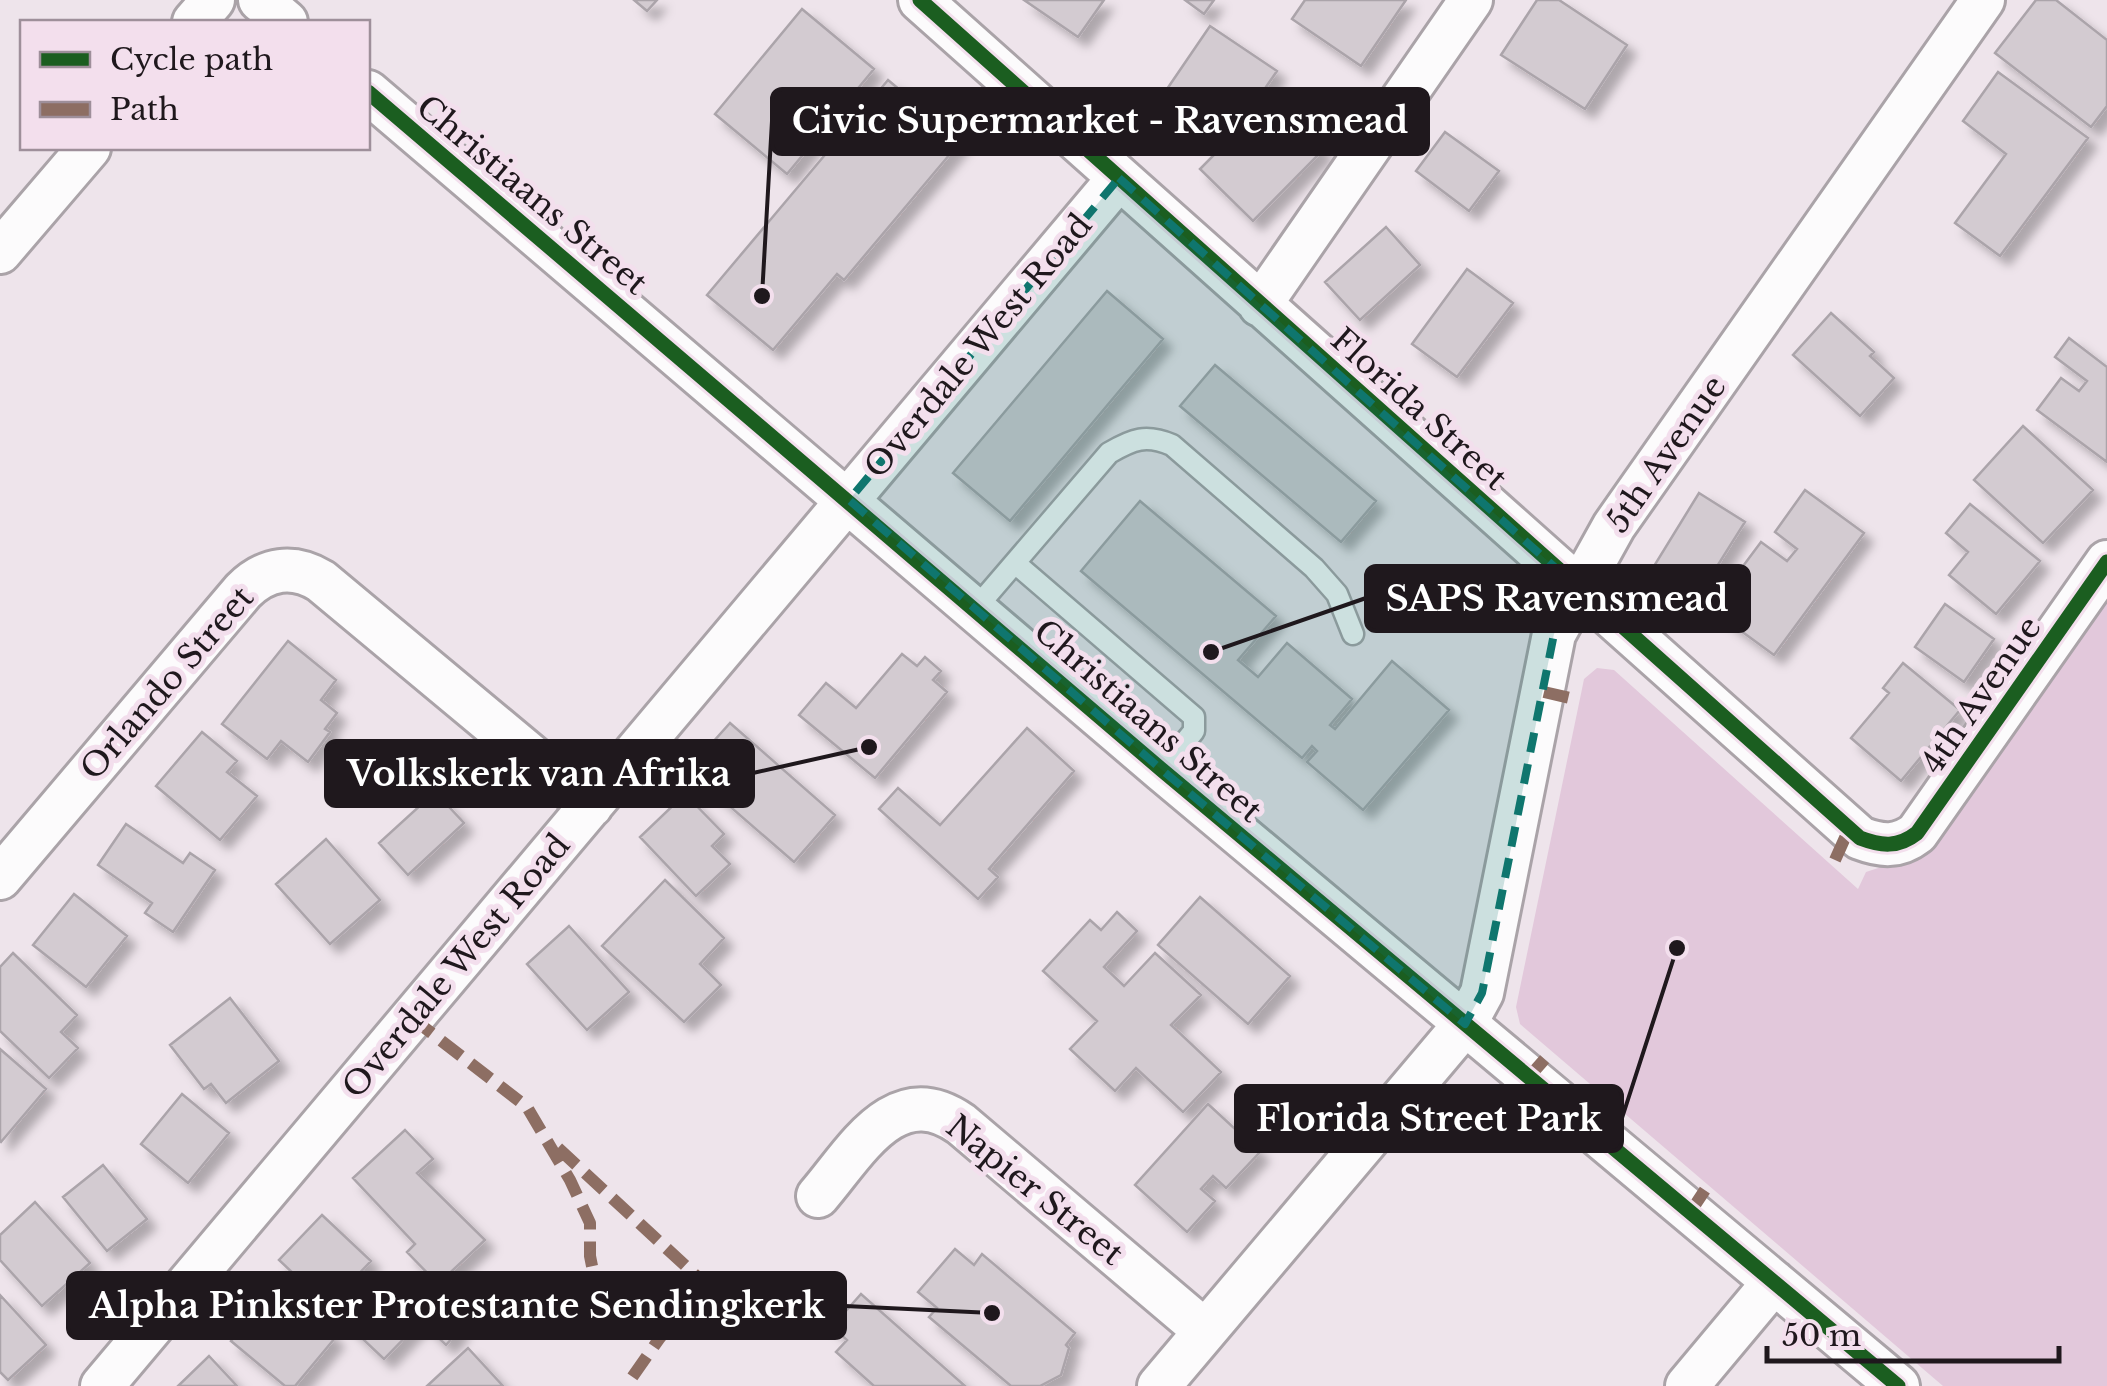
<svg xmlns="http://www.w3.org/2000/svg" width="2107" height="1386" viewBox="0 0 2107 1386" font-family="'Libre Baskerville',serif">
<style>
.green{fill:#e2c8db}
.building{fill:#d3cbd1;stroke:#aba4aa;stroke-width:2.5;filter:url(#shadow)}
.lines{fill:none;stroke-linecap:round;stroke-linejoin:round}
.service-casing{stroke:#aaa3a8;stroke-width:25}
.minor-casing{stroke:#aaa3a8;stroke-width:48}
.service{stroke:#fcfbfc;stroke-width:20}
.minor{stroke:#fcfbfc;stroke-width:42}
.quiet{stroke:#8d6e63;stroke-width:12;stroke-dasharray:25 12;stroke-linecap:butt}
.cycleway-casing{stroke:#f3dfed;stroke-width:21}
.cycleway{stroke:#1b5e20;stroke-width:15}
.marked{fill:#0f766e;fill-opacity:0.2;stroke:#0f766e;stroke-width:8;stroke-dasharray:20 12;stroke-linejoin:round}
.labels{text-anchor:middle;stroke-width:10;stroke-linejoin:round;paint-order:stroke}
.street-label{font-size:32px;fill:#1f181d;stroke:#f3dfed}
.leader{fill:none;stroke:#1f181d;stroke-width:4}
.callout-dot{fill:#1f181d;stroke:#f3dfed;stroke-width:4}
.callout{fill:#1f181d;stroke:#1f181d;stroke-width:4}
.callout-label{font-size:35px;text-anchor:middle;font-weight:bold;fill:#fff}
</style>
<defs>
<filter id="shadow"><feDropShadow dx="9" dy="9" stdDeviation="5" flood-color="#0004"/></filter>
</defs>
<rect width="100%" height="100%" fill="#eee4eb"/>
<path class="green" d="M2107 595V1386H1943L1520 1024 1516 1007 1582 689 1584 679 1597 668 1614 670 1858 889 1866 872 1924 853Z"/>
<path class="building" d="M634 0H657L647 11Z
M1024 0H1104L1078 37Z
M1185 0H1214L1204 14Z
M1305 0H1406L1361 66 1292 19Z
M1537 0H1559L1627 45 1585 109 1501 55Z
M2036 0H2056L2107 40V106L2091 127 1995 53Z
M802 9 874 69 787 174 715 114Z
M1210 26 1277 71 1237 129 1210 111 1192 138 1152 111Z
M1998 72 2088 138 2000 256 1955 223 2006 154 1963 121Z
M888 80 961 141 844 280 837 274 773 350 707 295Z
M1270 98 1323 150 1253 221 1200 169Z
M1445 132 1499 171 1469 211 1416 171Z
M1386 227 1420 265 1360 320 1325 282Z
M1467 269 1513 303 1457 377 1412 344Z
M1107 291 1163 339 1010 521 953 473Z
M1831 313 1874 352 1870 356 1894 378 1860 416 1793 355Z
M2069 338 2107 367V462L2037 410 2061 378 2079 391 2087 381 2055 357Z
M1215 365 1376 501 1341 542 1180 406Z
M2023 426 2093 490 2043 543 1974 480Z
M1805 490 1864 533 1774 655 1711 609 1761 542 1787 561 1797 549 1775 532Z
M1699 493 1745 522 1699 595 1654 566Z
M1140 501 1276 616 1238 660 1258 677 1287 643 1352 699 1330 725 1335 729 1392 661 1449 710 1363 810 1307 762 1317 751 1312 746 1302 758 1081 571Z
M1970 504 2040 561 1996 614 1949 575 1968 552 1946 533Z
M1945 604 1994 639 1964 682 1915 647Z
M288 641 336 680 321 700 337 713 325 729 330 732 308 762 281 741 267 759 222 724Z
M902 654 917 666 925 657 941 671 933 680 947 692 875 778 799 715 826 683 856 708Z
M1903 663 1960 710 1901 781 1851 738 1889 693 1883 688Z
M730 723 835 815 794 862 688 770Z
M1027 728 1074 771 989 869 998 877 978 899 879 809 898 788 940 825Z
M202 732 237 761 227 772 257 796 220 840 156 786Z
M435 792 464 823 408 875 379 843Z
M685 794 724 834 712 846 730 864 696 896 640 837Z
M126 824 183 863 190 853 215 870 173 932 145 913 152 903 98 865Z
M326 839 380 900 330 944 276 884Z
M665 880 724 938 700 964 721 985 684 1022 602 946Z
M74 894 127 936 86 987 33 945Z
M1200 897 1290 976 1248 1024 1158 945Z
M1117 912 1137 931 1104 967 1124 986 1155 953 1201 995 1171 1025 1221 1072 1183 1112 1136 1068 1115 1091 1070 1049 1097 1021 1043 971 1090 920 1101 930Z
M569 926 629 992 587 1030 527 964Z
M13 953 77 1015 61 1032 78 1048 49 1078 0 1031V967Z
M230 998 279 1061 226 1103 211 1084 204 1089 170 1045Z
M0 1049 46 1089 1 1142 0 1141Z
M182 1094 229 1133 188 1183 141 1144Z
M1208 1104 1260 1152 1226 1188 1213 1176 1201 1189 1215 1201 1187 1232 1135 1185Z
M405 1130 433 1159 417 1173 485 1240 438 1284 407 1252 415 1244 353 1178Z
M103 1165 147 1219 107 1251 63 1197Z
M35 1202 90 1263 42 1306 0 1260V1235Z
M322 1215 371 1261 346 1287 384 1324 418 1289 460 1329 446 1345 421 1321 384 1359 279 1260Z
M955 1249 974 1265 982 1254 1075 1333 1066 1345 1069 1348 1061 1375 1040 1386H1011L929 1317 937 1308 918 1292Z
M809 1280 845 1312 861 1294 965 1386H874L836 1352 847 1340 796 1294Z
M275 1288 335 1338 295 1386H285L231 1341Z
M0 1295 46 1345 8 1380 0 1372Z
M468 1348 503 1386H427Z
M209 1356 237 1386H178Z"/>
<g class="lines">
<defs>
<path id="service" d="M1015 563 1194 717V731L1162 770
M976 608 1109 453C1133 439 1146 434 1172 445L1314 568 1337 594 1353 634"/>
<path id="minor" d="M260 0 286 22
M920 0 1860 838C1881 846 1898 848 1917 833L2107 562
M194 22 213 0
M368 92 1162 770 1898 1386
M0 252 89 148
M1260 305 1471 0
M0 878 243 591C266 568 293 564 321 581L591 806
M818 1196C856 1152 895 1078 961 1124L1205 1331
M102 1386 1119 178
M1159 1386 1465 1024 1482 993 1554 634 1614 526 1983 0
M1687 1386 1774 1282"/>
</defs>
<use href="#service" class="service-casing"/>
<use href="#minor" class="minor-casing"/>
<use href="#service" class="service"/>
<use href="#minor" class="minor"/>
<path class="quiet" d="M1544 692 1574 699
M1835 860 1848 831
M412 1018 527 1107 570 1180 590 1223V1256L595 1281 610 1299 659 1339 626 1386
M1528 1078 1552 1051
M558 1148 704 1283 659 1339
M1691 1211 1705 1190"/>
<defs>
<path id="cycleway" d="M920 0 1860 838C1881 846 1898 848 1917 833L2107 562
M368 92 1162 770 1898 1386"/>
</defs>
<use href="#cycleway" class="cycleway-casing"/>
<use href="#cycleway" class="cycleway"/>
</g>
<path class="marked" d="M1119 178 1578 588 1554 634 1482 993 1465 1024 1162 770 849 500Z"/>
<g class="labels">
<g class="street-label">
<text transform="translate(532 195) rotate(40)" y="11">Christiaans Street</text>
<text transform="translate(978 346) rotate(-50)" y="11">Overdale West Road</text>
<text transform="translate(1419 409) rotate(42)" y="11">Florida Street</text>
<text transform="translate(1666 454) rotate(-55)" y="11">5th Avenue</text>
<text transform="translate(167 683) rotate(-49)" y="11">Orlando Street</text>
<text transform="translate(1981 695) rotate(-55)" y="11">4th Avenue</text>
<text transform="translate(1148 721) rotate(41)" y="11">Christiaans Street</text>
<text transform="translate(456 966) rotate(-50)" y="11">Overdale West Road</text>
<text transform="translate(1035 1190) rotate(39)" y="11">Napier Street</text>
</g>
</g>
<path class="leader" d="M762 296L772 121M1211 652L1366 598M869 747L753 773M1677 948L1622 1118M992 1313L845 1306"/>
<g class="callout-dot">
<circle cx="762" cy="296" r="10"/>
<circle cx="1211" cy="652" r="10"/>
<circle cx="869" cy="747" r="10"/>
<circle cx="1677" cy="948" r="10"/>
<circle cx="992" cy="1313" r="10"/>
</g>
<g class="callout">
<rect x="772" y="89" width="656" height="65" rx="10"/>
<rect x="1366" y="566" width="383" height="65" rx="10"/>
<rect x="326" y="741" width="427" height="65" rx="10"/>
<rect x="1236" y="1086" width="386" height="65" rx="10"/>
<rect x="68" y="1273" width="777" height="65" rx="10"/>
</g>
<g class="callout-label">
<text x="1100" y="133">Civic Supermarket - Ravensmead</text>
<text x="1557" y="611">SAPS Ravensmead</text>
<text x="539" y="786">Volkskerk van Afrika</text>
<text x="1429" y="1131">Florida Street Park</text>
<text x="457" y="1318">Alpha Pinkster Protestante Sendingkerk</text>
</g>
<rect x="20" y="20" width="350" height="130" fill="#f3dfed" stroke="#9e8f9a" stroke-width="2.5"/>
<rect x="40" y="52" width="50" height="15" fill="#1b5e20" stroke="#9e8f9a" stroke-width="2.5"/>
<text x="110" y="70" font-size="30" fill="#1f181d">Cycle path</text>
<rect x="40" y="102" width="50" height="15" fill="#8d6e63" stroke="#9e8f9a" stroke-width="2.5"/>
<text x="110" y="120" font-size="30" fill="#1f181d">Path</text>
<path d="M1767 1346v15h292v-15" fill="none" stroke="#1f181d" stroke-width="5"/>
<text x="1782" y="1346" font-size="30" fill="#1f181d" stroke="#f3dfed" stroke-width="8" paint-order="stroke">50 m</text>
</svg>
